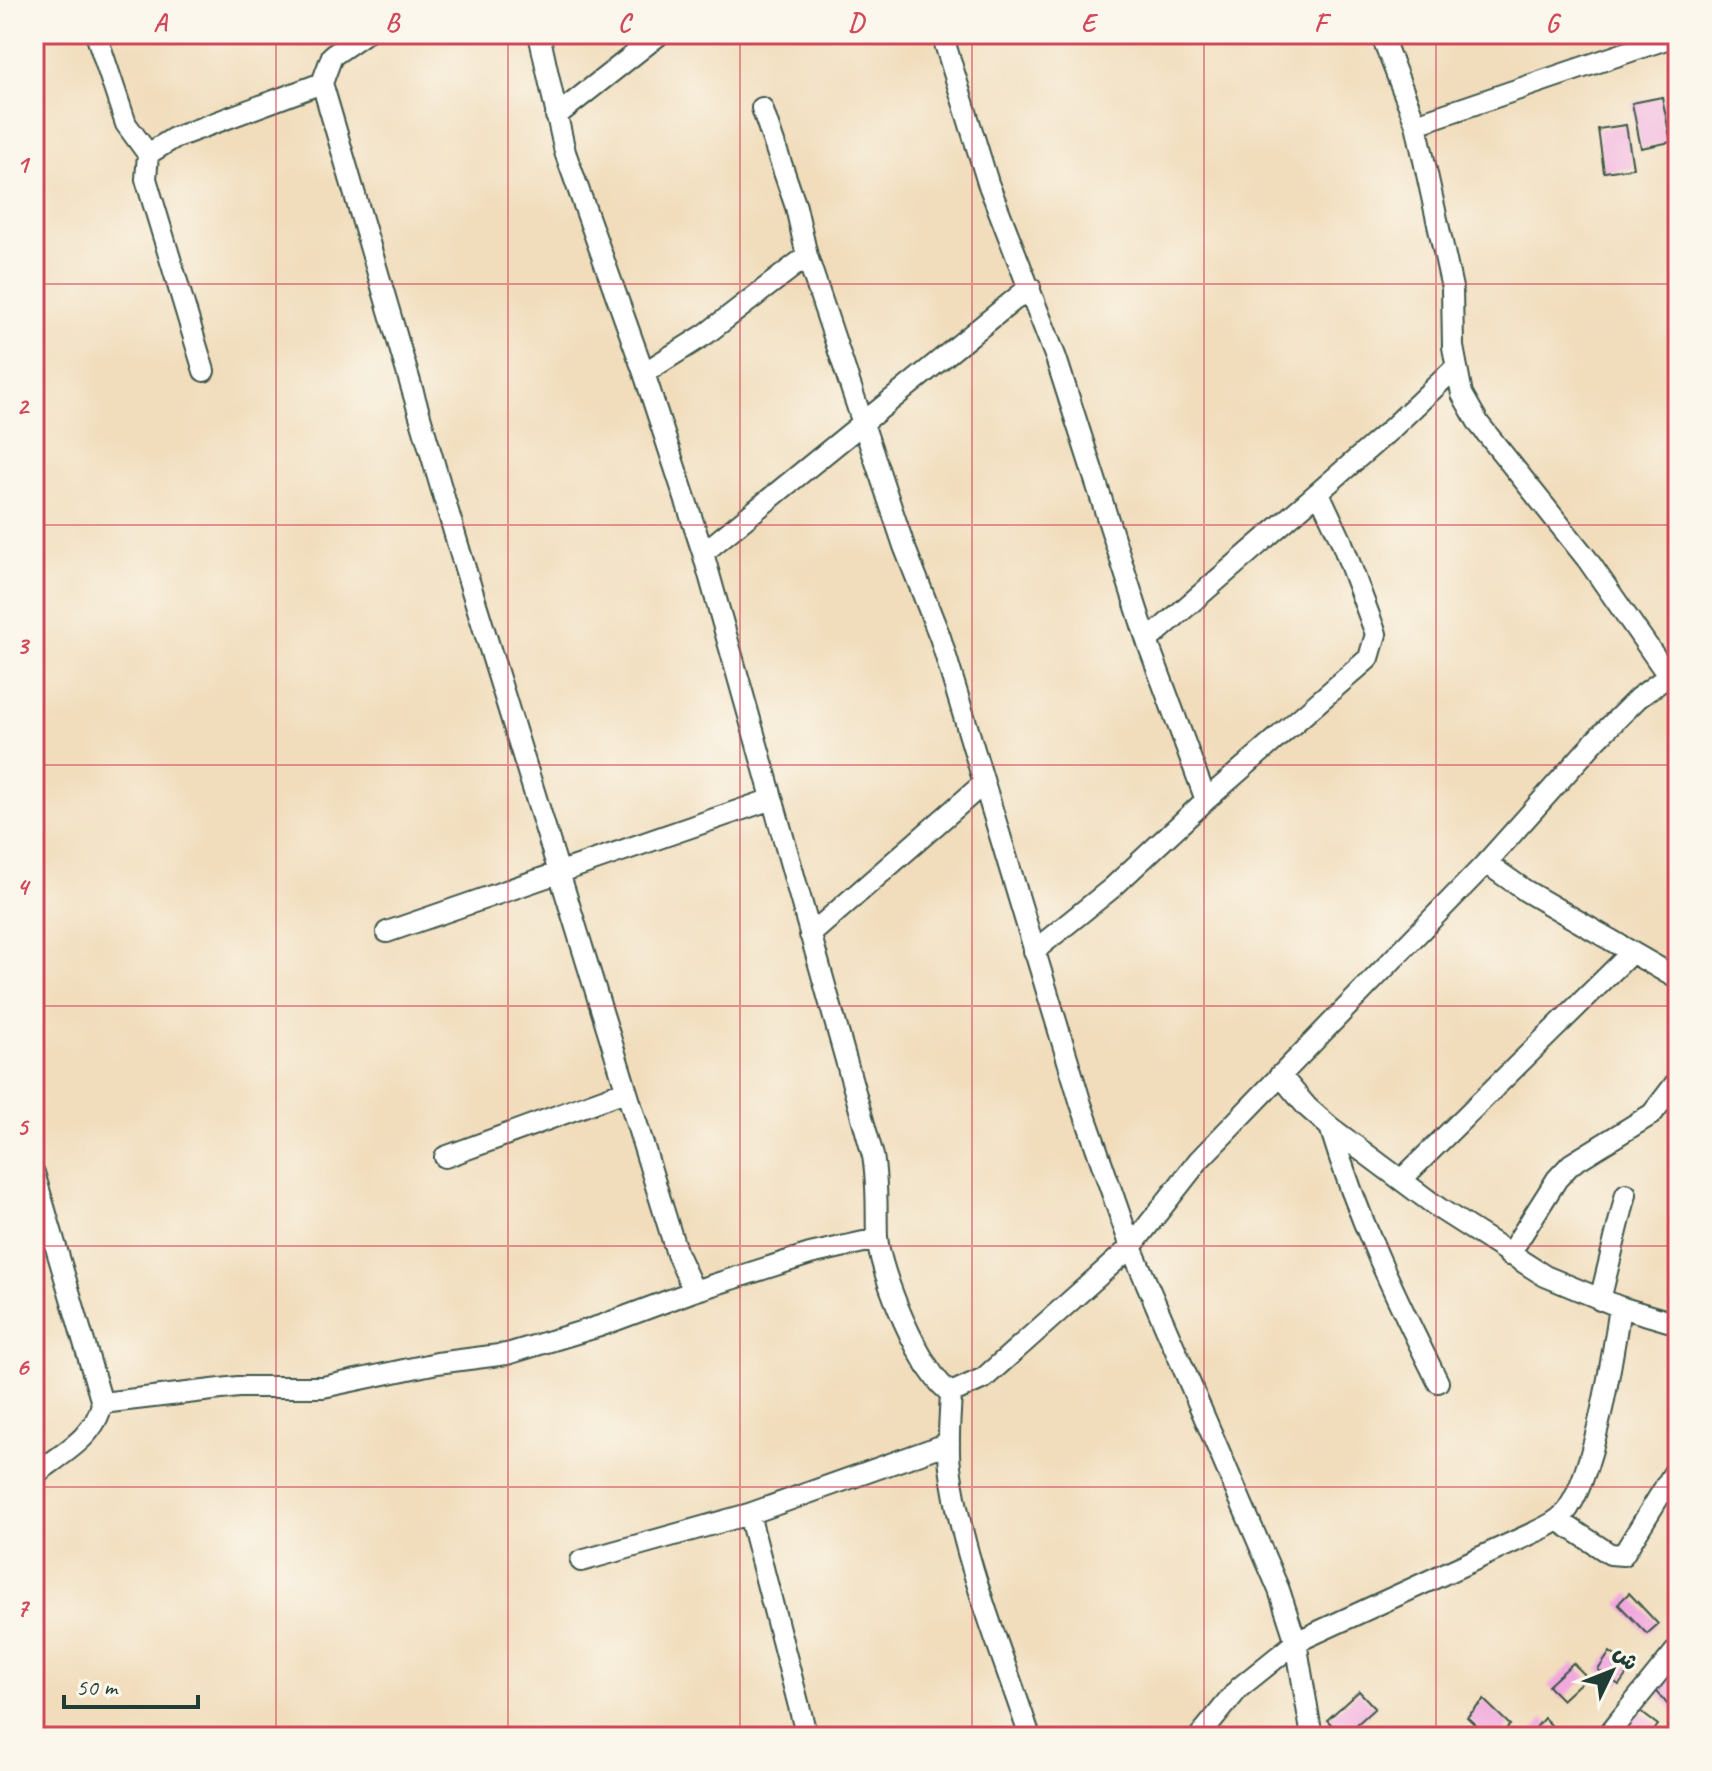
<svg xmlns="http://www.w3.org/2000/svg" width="1712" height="1771" viewBox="0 0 1712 1771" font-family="Caveat,'Playpen Sans Arabic',sans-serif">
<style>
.building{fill:#f1a9dd}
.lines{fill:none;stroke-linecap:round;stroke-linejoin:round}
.minor-casing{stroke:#3e5548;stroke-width:24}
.minor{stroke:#fff;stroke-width:20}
.grid{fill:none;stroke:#d1495b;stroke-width:2;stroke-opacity:0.55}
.neatline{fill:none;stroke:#d1495b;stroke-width:3}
.grid-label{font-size:26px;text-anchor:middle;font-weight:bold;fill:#d1495b}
</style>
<rect width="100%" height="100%" fill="#fbf7ec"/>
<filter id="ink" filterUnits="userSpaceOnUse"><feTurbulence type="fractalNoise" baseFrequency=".0125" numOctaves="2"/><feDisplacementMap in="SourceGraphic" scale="16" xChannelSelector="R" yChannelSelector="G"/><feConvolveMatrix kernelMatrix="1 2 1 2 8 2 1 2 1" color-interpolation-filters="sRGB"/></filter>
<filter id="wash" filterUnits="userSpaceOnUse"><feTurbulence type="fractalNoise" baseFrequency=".006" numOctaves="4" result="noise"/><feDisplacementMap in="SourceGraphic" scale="32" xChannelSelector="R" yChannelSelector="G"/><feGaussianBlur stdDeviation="1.8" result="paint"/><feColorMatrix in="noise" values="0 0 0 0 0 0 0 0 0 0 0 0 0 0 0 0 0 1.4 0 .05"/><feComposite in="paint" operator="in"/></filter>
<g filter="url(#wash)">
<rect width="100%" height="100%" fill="#f1ddbc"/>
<g id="blocks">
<path class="building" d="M1662 97 1671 142 1641 148 1632 103Z
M1626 125 1633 168 1604 172 1598 129Z
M1629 1593 1658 1624 1647 1634 1618 1604Z
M1610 1652 1631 1668 1619 1685 1598 1670Z
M1573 1663 1587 1677 1562 1700 1548 1686Z
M1676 1670 1678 1705 1672 1710 1654 1688Z
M1359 1691 1375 1708 1343 1737 1327 1720Z
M1484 1700 1510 1725 1498 1737H1488L1467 1717Z
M1638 1710 1658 1725 1649 1737H1636L1624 1729Z
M1544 1718 1559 1733 1555 1737H1528Z"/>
</g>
</g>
<g filter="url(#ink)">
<use href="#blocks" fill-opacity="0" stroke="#3e5548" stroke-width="2"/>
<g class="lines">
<defs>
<path id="minor" d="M96 34 126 124 148 154
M364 34 332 56 322 83 460 552 677 1254 694 1291 810 1254 877 1239
M539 34 565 152 644 373 706 334 807 256 796 207 762 108
M942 34 988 183 1056 358 1147 641 1206 800
M1381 34 1416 124 1452 288 1453 347 1462 394 1479 424 1587 559 1667 674
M556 116 660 34
M1416 124 1678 35
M807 256 904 546 940 637 1081 1104 1131 1247 1279 1590 1296 1642 1312 1737
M204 371 146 179 148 154 174 138 322 83
M644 373 703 553 873 1156C878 1184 876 1209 877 1237 880 1273 921 1374 951 1393 950 1418 947 1443 950 1467 962 1559 1001 1649 1030 1737
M703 553 1030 287
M1147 641 1390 430 1455 368
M1486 863 1526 891 1678 979
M387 932 772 799
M810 935 984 783
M1034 951 1112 888 1206 800 1369 658 1376 634 1341 540 1319 493
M1280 1075 1307 1107 1330 1127 1440 1209 1545 1276 1620 1307 1678 1324
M1330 1127C1357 1217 1396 1298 1438 1382
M445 1157 625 1091
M34 1173 102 1403C96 1437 60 1455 34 1475
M1401 1180 1631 953
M1509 1255 1557 1179 1571 1164 1652 1114 1678 1080
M1600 1300 1626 1194
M951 1393 984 1378 1131 1247 1199 1160 1486 863 1596 740 1638 698 1678 669
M102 1403 238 1387H323L437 1363 507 1354 600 1326 694 1291
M1558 1520 1610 1554 1623 1555 1678 1466
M581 1561 749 1514
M807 1737 749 1514 949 1443
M1199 1737 1239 1688 1296 1642 1533 1533C1544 1528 1556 1523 1564 1514 1594 1480 1613 1354 1620 1307
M1606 1737 1678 1648"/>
</defs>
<use href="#minor" class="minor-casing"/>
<use href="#minor" class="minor"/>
</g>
</g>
<path class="grid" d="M276 34V1737M508 34V1737M740 34V1737M972 34V1737M1204 34V1737M1436 34V1737M34 284H1678M34 525H1678M34 765H1678M34 1006H1678M34 1246H1678M34 1487H1678"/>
<rect width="1712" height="1771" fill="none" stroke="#fbf7ec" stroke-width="88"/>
<g transform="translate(1612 1671) rotate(47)" stroke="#fbf7ec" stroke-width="6" paint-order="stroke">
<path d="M0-6L14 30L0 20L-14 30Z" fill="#1f3d34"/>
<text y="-12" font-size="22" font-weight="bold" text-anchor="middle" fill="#1f3d34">ش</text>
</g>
<path d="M64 1695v12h134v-12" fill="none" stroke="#1f3d34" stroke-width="4"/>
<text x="76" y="1695" font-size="24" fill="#1f3d34" stroke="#fbf7ec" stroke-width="6" paint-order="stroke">50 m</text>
<rect x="44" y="44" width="1624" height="1683" class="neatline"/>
<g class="grid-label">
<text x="160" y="31">A</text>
<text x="392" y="31">B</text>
<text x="624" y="31">C</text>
<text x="856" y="31">D</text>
<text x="1088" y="31">E</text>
<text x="1320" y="31">F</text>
<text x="1552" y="31">G</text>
<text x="22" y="173">1</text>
<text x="22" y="414">2</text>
<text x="22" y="654">3</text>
<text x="22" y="895">4</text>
<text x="22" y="1135">5</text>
<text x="22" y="1375">6</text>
<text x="22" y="1616">7</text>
</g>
</svg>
